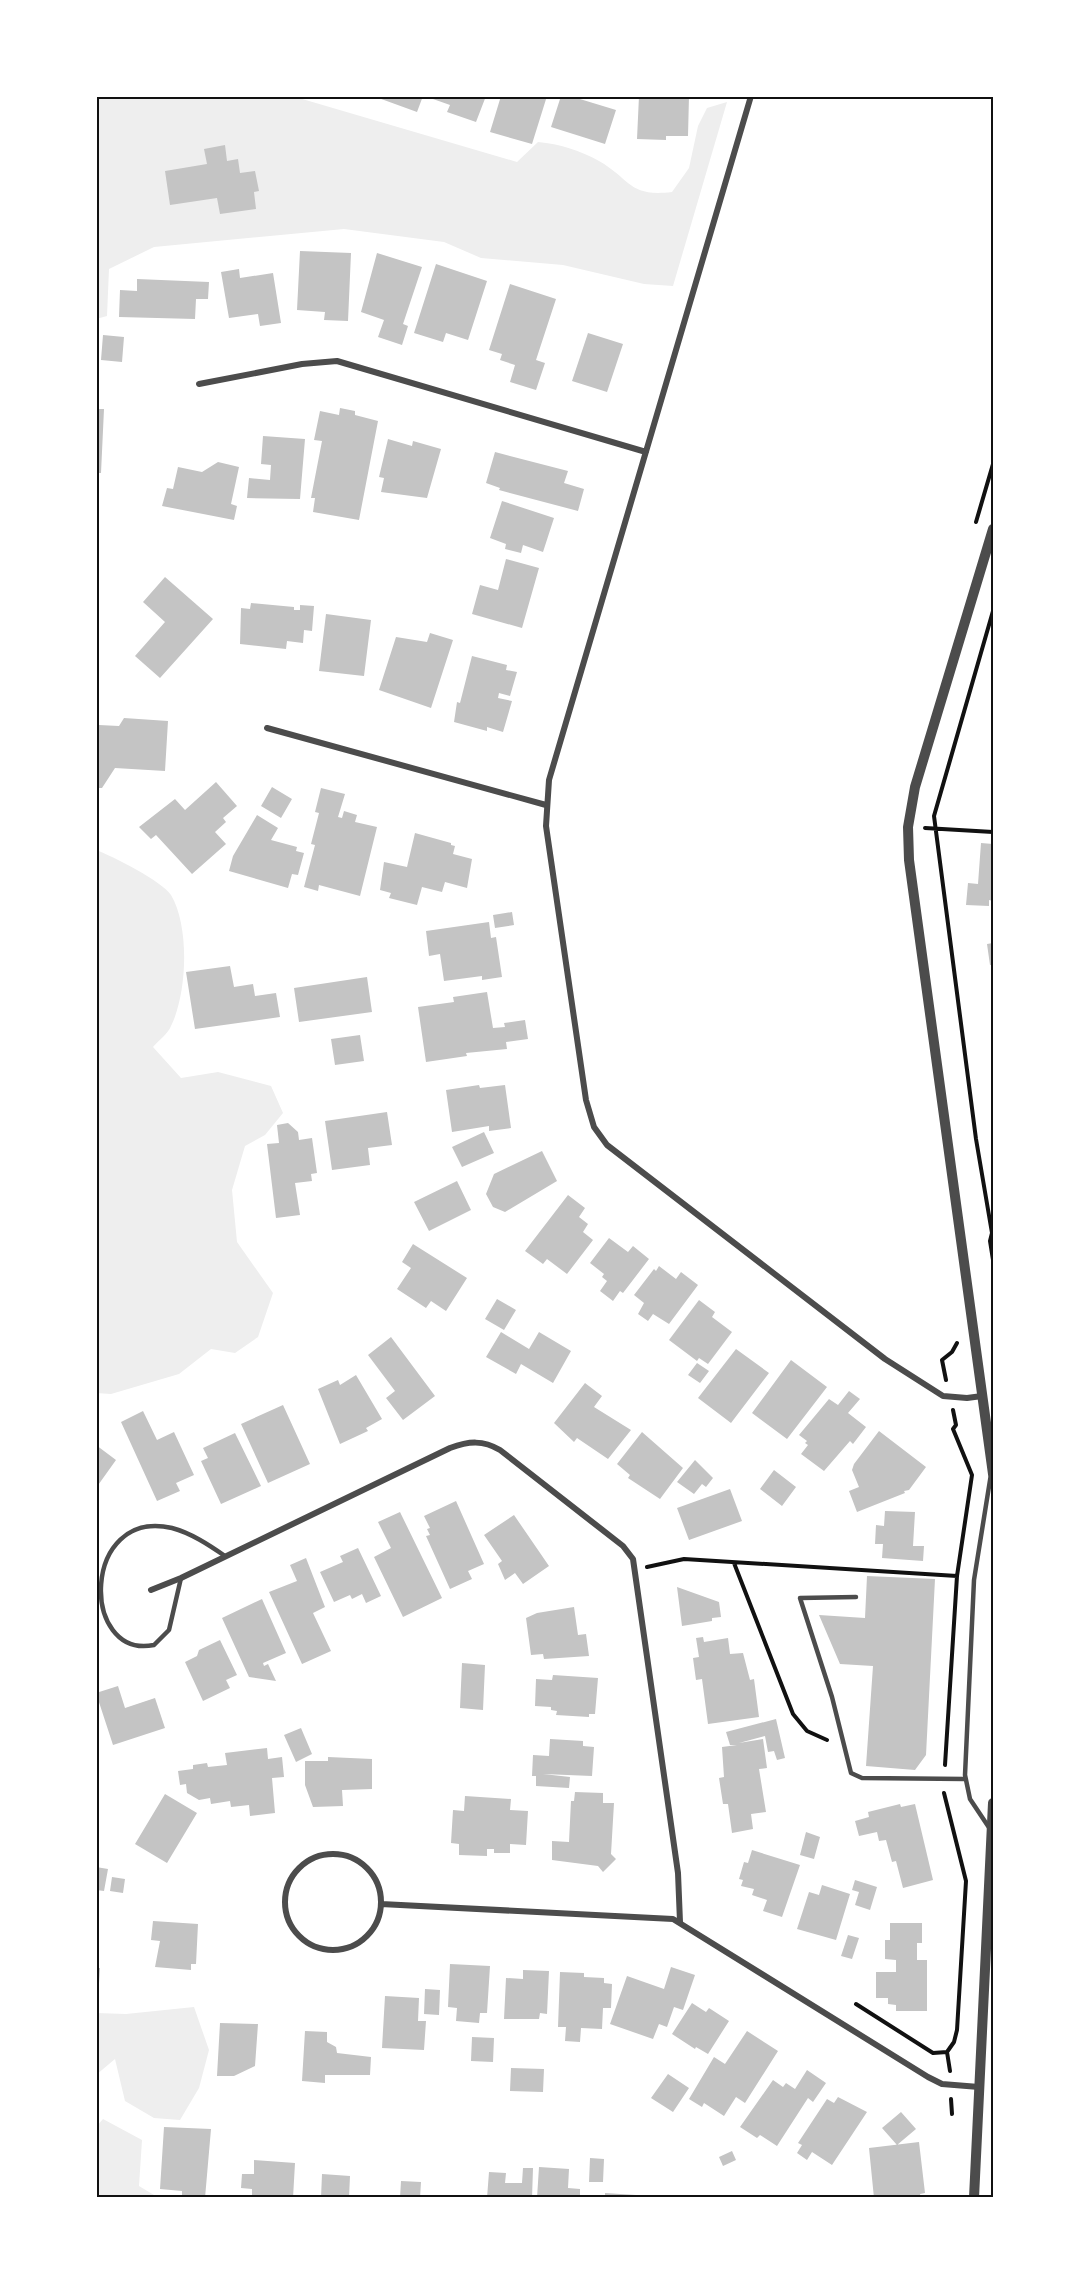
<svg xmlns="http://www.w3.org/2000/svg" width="1089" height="2294" viewBox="0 0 1089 2294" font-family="Commissioner,sans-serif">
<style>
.green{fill:#eee}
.building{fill:#c4c4c4}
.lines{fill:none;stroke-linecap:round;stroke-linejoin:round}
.path{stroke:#111;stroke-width:4}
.service{stroke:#4c4c4c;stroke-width:4.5}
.minor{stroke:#4c4c4c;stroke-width:6}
.tertiary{stroke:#4c4c4c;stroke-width:10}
.neatline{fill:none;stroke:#111;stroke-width:2}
</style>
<rect width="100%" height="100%" fill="#fff"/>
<path class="green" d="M96 96H292L517 162 538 142C560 144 579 150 599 161 632 180 628 197 672 192L689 168 698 126 707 108 727 102 673 286 644 284 563 265 481 258 444 242 344 229 154 247 109 269 107 316 96 319Z
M96 850C112 856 162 881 171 895 190 927 187 994 171 1026 168 1034 158 1041 153 1047L181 1078 218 1072 271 1086 283 1113 265 1135 245 1146 232 1190 237 1242 273 1293 258 1337 235 1353 211 1349 179 1374 111 1394 96 1393Z
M194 2007 209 2050 199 2088 180 2120 154 2118 125 2101 115 2059 96 2075V2013L126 2014Z
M103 2119 142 2140 139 2186 159 2198H96V2127Z"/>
<path class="building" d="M96 96H98V117H96Z
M373 96H423L417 112Z
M434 96H486L476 122 447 112 450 105 433 99Z
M501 96H547L532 144 490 132Z
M561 96H570L616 110 605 144 551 127Z
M639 96H689L688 136H666V140L637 139Z
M225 145 227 161 238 159 240 173 255 171 259 191 254 192 256 209 220 214 217 198 170 205 165 171 207 164 204 149Z
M300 251 351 253 348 321 324 320 325 312 297 310Z
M377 253 422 267 403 324 408 326 402 345 378 337 384 320 361 312Z
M436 264 487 281 468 340 446 333 443 342 414 333Z
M239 269 240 278 273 273 281 323 260 326 258 314 229 318 221 272Z
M137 279 209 282 208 299H196L195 319 119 317 120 290 137 291Z
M510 284 556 299 536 360 545 363 536 390 510 382 515 365 500 360 502 354 489 350Z
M588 333 623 344 607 392 572 381Z
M103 335 124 337 122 362 101 360Z
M340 408 355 411V415L378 421 359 520 313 512 315 498H311L322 441 314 440 320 411 339 415Z
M96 409H104L101 473H96Z
M263 436 305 439 300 499 247 498 249 478 270 480 271 465 261 464Z
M388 439 412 446 413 441 441 449 427 498 381 492 384 478 379 477Z
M495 452 568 471 564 483 584 489 578 511 499 490 500 488 486 483Z
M218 462 239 467 231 504 237 506 234 520 162 506 167 488 173 489 178 467 202 472Z
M502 501 554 518 543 552 523 545 521 553 505 549 506 544 490 538Z
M506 559 539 568 522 628 472 614 480 585 498 590Z
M165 577 213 619 160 678 135 656 165 622 143 602Z
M251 603 294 607V610H300V605L314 606 312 631 304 630 303 643 287 641 286 649 240 644 241 608 250 609Z
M326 614 371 620 364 676 319 671Z
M430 633 453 640 431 708 379 690 396 637 427 642Z
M472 656 507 665 506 670 517 672 510 696 499 693 498 698 512 701 503 732 487 727V731L454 722 457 702 460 703Z
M124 718 168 721 165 771 115 768 102 788H96L99 725 119 726Z
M216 782 237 806 223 818 226 822 215 832 226 844 192 874 156 835 151 839 139 827 175 799 185 810Z
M272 787 292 799 281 818 261 806Z
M321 788 345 794 338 817 342 818 344 811 357 815 355 822 377 827 360 896 319 885 318 891 304 887 315 845 311 844 319 813 315 812Z
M257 815 278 828 271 840 297 847 296 851 304 853 298 875 292 874 288 888 229 871 233 856Z
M415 833 451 843V845L455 846 453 854 472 859 467 888 445 882 442 892 422 887 417 905 389 898 391 893 380 890 384 862 407 867Z
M981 843 993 844V901L989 900V906L966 905 968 883 978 884Z
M512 912 514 925 495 928 493 915Z
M489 922 491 938 496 937 502 977 482 980V976L444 981 440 954 429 956 426 931Z
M993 943V965H990L987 944Z
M230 966 234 987 253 984 255 996 276 993 280 1017 195 1029 186 972Z
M367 977 372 1012 299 1022 294 988Z
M487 992 493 1028 505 1027 504 1023 525 1020 528 1039 506 1042 507 1049 466 1053 467 1056 426 1062 418 1007 454 1002 453 997Z
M360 1035 364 1061 335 1065 331 1039Z
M479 1085 480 1088 505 1085 511 1128 489 1131V1126L452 1132 446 1090Z
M387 1112 392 1145 368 1148 370 1165 332 1170 325 1121Z
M288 1123 298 1132 299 1140 312 1138 317 1173 311 1174 312 1181 295 1183 300 1215 276 1218 267 1144 279 1143 277 1125Z
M484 1132 494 1153 462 1167 452 1147Z
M542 1151 557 1181 505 1212 493 1207 486 1194 494 1174Z
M457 1181 471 1210 429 1231 414 1202Z
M568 1195 585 1208 579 1217 588 1224 583 1232 593 1240 567 1274 547 1259 543 1264 525 1251Z
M609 1238 628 1252 633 1246 649 1259 623 1293 620 1291 613 1301 600 1291 607 1281 602 1277 604 1274 590 1263Z
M413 1244 467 1278 446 1311 431 1301 426 1308 397 1289 411 1268 402 1262Z
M659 1266 676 1279 681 1272 698 1285 669 1324 653 1314 648 1321 638 1314 644 1303 634 1295 654 1269 656 1271Z
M497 1299 516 1310 504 1330 485 1319Z
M699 1300 715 1312 712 1317 732 1332 708 1364 699 1358 697 1361 669 1340Z
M501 1332 529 1349 539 1332 571 1351 553 1383 521 1364 516 1374 486 1357Z
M391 1337 435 1396 403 1420 386 1398 395 1391 368 1355Z
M736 1349 769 1373 731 1423 698 1398Z
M791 1360 827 1387 787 1439 752 1413Z
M697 1363 709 1371 700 1383 688 1375Z
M356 1375 382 1419 366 1428 368 1431 340 1444 318 1389 338 1380 340 1385Z
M585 1383 602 1396 594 1407 631 1430 608 1459 577 1438 574 1442 554 1423Z
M849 1391 860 1399 848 1413 866 1427 853 1444 850 1441 824 1471 801 1454 808 1445 805 1443 807 1441 799 1435 829 1399 838 1405Z
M283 1405 310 1464 268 1483 241 1424Z
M143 1411 157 1440 174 1432 194 1475 176 1483 180 1491 157 1501 121 1422Z
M879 1431 926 1467 909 1490 904 1491 905 1493 857 1512 849 1491 859 1487 852 1470 854 1464Z
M642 1432 683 1468 660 1499 628 1478 630 1475 617 1464Z
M235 1433 261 1486 221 1504 201 1461 208 1458 203 1448Z
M96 1445 116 1460 96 1488Z
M695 1460 713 1478 706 1487 702 1484 694 1494 677 1482Z
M774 1470 796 1487 782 1506 760 1489Z
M730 1489 742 1521 689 1540 677 1508Z
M456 1501 484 1564 468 1571 472 1579 450 1589 426 1536 430 1535 427 1529 430 1528 424 1516Z
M885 1511 915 1512 913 1546H924L923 1561 882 1558 883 1544H875L876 1525 884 1526Z
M400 1512 442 1598 403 1617 374 1557 391 1548 378 1522Z
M514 1515 549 1566 523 1584 515 1573 505 1580 498 1564 502 1561 484 1535Z
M358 1548 381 1596 366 1603 362 1594 352 1599 350 1595 334 1602 320 1572 343 1562 340 1556Z
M306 1558 325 1607 313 1613 331 1651 302 1664 269 1592 297 1581 290 1565Z
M867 1576 935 1579 926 1755 915 1770 866 1766 873 1666 840 1664 819 1615 865 1618Z
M677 1587 719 1602 721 1617 712 1618V1621L682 1626Z
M262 1599 286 1653 263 1663 264 1666 268 1664 276 1681 249 1677 222 1618Z
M574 1607 578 1635 586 1634 589 1656 544 1659 543 1654 531 1655 526 1618 537 1613Z
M703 1637 704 1642 728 1638 730 1654 743 1653 750 1680 754 1679 759 1717 708 1724 702 1679 696 1680 693 1658 699 1657 696 1638Z
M220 1640 237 1675 226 1680 230 1688 203 1701 185 1662 197 1656 199 1650Z
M462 1663 485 1665 483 1710 460 1708Z
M553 1675 598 1678 595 1714H589V1717L556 1715 557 1711 551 1710V1707L535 1706 536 1679 552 1680Z
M118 1686 125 1708 155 1698 165 1728 113 1745 96 1693Z
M776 1719 785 1758 777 1760 774 1751 768 1752 765 1736 739 1743 763 1739 767 1768 759 1769 766 1812 751 1814 753 1829 732 1833 728 1804H723L719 1778 724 1777 722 1747 737 1745H730L726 1732Z
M301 1728 312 1754 296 1762 284 1735Z
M550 1739 583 1741V1746L594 1747 592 1776 543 1774 570 1777 569 1788 536 1786V1776H532L533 1755 549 1756Z
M267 1748 268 1759 282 1757 284 1777 272 1778 275 1813 250 1816 249 1805 231 1807 230 1801 211 1804 210 1798 199 1800 187 1793 186 1784 180 1785 178 1771 193 1769V1765L207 1763 208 1767 227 1765 225 1753Z
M328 1757 372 1759V1789L342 1790 343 1806 313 1807 305 1785V1761H328Z
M575 1792 603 1793V1803H614L611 1854 616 1859 603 1872 598 1866 552 1860V1841L569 1842 571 1801H574Z
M165 1794 197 1813 167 1863 135 1844Z
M465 1796 511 1799 510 1810 528 1811 526 1845 510 1844V1853H494V1849H487V1856L459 1855V1844L451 1843 453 1810 464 1811Z
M900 1804 901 1807 915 1804 933 1880 903 1888 896 1861 892 1862 886 1840 879 1841 877 1832 859 1836 855 1821 869 1817 868 1812Z
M806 1832 820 1837 814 1859 800 1855Z
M752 1850 800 1865 782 1917 763 1911 767 1900 752 1895 754 1889 741 1886 743 1880 739 1879 744 1862 748 1863Z
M96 1867 108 1869 104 1891 96 1890Z
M112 1877 125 1879 123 1893 110 1891Z
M855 1880 877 1887 870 1910 855 1905 859 1892 852 1890Z
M822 1885 850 1894 836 1940 797 1929 809 1892 819 1895Z
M153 1921 198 1924 196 1964H191V1970L155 1967 160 1941 151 1940Z
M890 1923H922V1943H917V1960H927V2011H896V2005L888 2004V1998H876V1972H896V1960L885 1959V1940H890Z
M848 1935 859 1938 852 1959 841 1956Z
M450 1964 490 1966 487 2013H480L479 2023 456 2021 457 2008 448 2007Z
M671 1967 695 1975 683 2010 674 2007 667 2027 659 2024 653 2039 610 2024 627 1976 664 1989Z
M96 1968H100L98 1999H96Z
M523 1970 549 1971 547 2014 540 2013 539 2019H504L506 1978 523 1979Z
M560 1972 584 1973V1977L604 1978V1983L612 1984 611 2008H603L602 2029 581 2028 580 2042 565 2041 566 2027H558Z
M425 1989 440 1990 439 2015 424 2014Z
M385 1996 419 1998 418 2021H426L424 2050 382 2048Z
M692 2003 706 2012 709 2008 729 2021 708 2054 696 2047 695 2049 672 2034Z
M220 2023 258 2024 255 2066 234 2076H217Z
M305 2031 327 2032V2042L336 2047 337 2053 371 2057 370 2075H325V2083L302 2081Z
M747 2031 778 2051 745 2103 736 2097 724 2116 704 2103 702 2107 689 2099 714 2057 725 2064Z
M472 2037 494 2038 493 2062 471 2061Z
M511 2068 544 2069 543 2092 510 2091Z
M807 2070 826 2083 813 2102 808 2098 777 2146 760 2135 757 2138 740 2127 773 2080 783 2087 786 2083 795 2089Z
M668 2074 689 2088 673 2112 651 2098Z
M838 2097 867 2112 832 2165 812 2152 807 2160 797 2153 802 2145 798 2143 827 2099 834 2103Z
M901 2112 916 2129 897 2145 882 2128Z
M164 2127 211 2129 205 2198H182V2191L160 2189Z
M919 2142 925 2193 920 2194 921 2198H874L869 2148Z
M732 2151 736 2160 723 2166 719 2157Z
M590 2158 604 2159 603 2182H589Z
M254 2160 295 2163 293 2198H252V2189L241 2188 242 2174H254Z
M539 2167 569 2169 568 2188 580 2189V2198H537Z
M523 2168H533L532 2198H487L489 2172 506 2173 505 2183H522Z
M322 2174 350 2176 349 2198H321Z
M401 2181 421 2182 420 2198H400Z
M605 2193 636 2195V2198H605Z
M375 2195 391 2196V2198H375Z"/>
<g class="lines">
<path class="path" d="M976 522 993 464
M993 611 934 816 976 1139 992 1233 990 1241 993 1260
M925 828 993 832
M946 1380 942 1360 952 1352 957 1343
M734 1563 793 1714 807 1731 827 1740
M647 1567 684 1559 957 1576
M945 1765 957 1576 972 1475 953 1429 956 1425 953 1410
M944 1793 966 1881 957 2030 954 2042 947 2052 950 2071
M856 2004 933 2053 947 2052
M951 2099 952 2114"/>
<path class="service" d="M181 1578 169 1630 154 1645C80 1660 81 1507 172 1528 191 1533 209 1545 225 1556
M856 1597 800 1598 832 1697 851 1773 862 1778 965 1779
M990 1829 970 1799 965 1775 974 1580 991 1474"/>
<path class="minor" d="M751 96 549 780 546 826 586 1100 594 1127 607 1145 885 1359 943 1396 967 1398 982 1396
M199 384 302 364 337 361 646 452
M267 728 546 805
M151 1590 181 1578 450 1448C469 1441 483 1440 500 1450L623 1546 633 1559 678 1873 680 1922
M285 1902a48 48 0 1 1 96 0a48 48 0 1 1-96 0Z
M381 1904 673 1919 928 2077 942 2084 979 2087"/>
<path class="tertiary" d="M993 529 915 787 908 827 909 860 993 1474
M974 2198 993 1803"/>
</g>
<rect width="1089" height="2294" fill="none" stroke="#ffffff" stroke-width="195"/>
<rect x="98" y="98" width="894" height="2098" class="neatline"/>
</svg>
